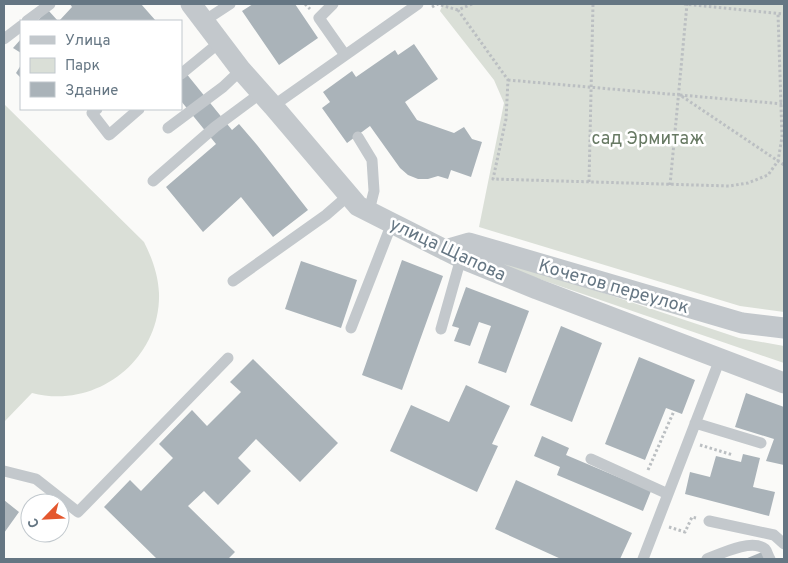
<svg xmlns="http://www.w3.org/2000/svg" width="788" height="563" viewBox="0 0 788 563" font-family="Overpass,sans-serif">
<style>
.green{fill:#dadfd7}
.building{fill:#aab3b9}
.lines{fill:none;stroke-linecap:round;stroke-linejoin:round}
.path{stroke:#bbbfc2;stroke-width:3;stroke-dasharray:2.5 2.5;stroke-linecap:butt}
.service{stroke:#c3c8cc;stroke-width:11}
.minor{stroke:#c3c8cc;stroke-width:21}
.labels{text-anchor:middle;stroke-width:5;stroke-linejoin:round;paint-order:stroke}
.park-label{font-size:18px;fill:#687a64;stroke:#fff}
.street-label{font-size:18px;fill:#657683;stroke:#fff}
</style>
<rect width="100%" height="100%" fill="#fafaf8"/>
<path class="green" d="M443 4H784V312L740 306 479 227 504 103 494 80 440 11Z
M4 104 144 242C152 258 158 274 159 293 161 360 96 410 32 393L4 422Z
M495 257 739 338 784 346V363L493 263Z"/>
<path class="building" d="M70 4H141L156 21H59L72 7Z
M253 4H295L318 38 279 65 242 11Z
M48 10 58 21H37Z
M21 39V53L13 48Z
M414 44 438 79 405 102 417 120 454 133 464 127 472 139 482 142 471 177 451 170 448 179 438 176 428 179H418L408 175 400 168 370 126 347 143 322 108 330 102 323 92 352 71 356 77 395 50 398 55Z
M21 65V78L16 73Z
M181 67 232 130 239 124 257 145 308 210 273 237 241 197 203 232 166 187 216 144 181 101Z
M402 260 443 276 402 390 362 375Z
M301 261 357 280 341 328 285 309Z
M466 287 529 311 506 373 478 363 491 326 479 322 470 346 454 341 459 328 452 326Z
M561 326 602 343 572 422 530 405Z
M639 357 695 380 682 414 666 408 645 460 605 444Z
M253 359 338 443 300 482 256 439 238 458 251 471 218 505 204 491 188 506 235 552 228 559H157L104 507 130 480 141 491 173 458 159 444 192 410 207 426 241 392 230 382Z
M466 385 510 406 492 444 498 446 477 492 390 451 411 405 449 422Z
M746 393 784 407V465L766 461 774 439 735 427Z
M542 436 569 448 566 455 651 491 643 511 557 475 560 467 534 456Z
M743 454 760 458 753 487 775 492 769 516 685 494 690 472 710 477 716 456 741 462Z
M516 480 632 533 620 559H561L495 529Z
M4 500 19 512 4 533Z
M762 552 765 559H745Z"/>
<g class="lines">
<path class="path" d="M305 4 310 9
M472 4 458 10 508 80 506 119 493 179 729 186 748 183 768 175 778 161 782 137 778 13
M684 4 784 14
M432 7 437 4 458 10
M508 80 680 95 784 165
M680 95 784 104
M589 182 593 4
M670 185 687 4
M700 445 733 455
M648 470 674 411
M669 527 685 532 692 517 696 518"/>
<path class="service" d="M333 4 319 18 345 55
M27 21 50 4
M204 21 230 4
M4 39 21 26
M181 74 220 42
M273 106 418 4
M97 109 92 113 109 135 139 109
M168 128 223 87 241 70
M358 137 372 160 374 191 369 211
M153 181 215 127 261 93
M233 281 326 215 349 195
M351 328 392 223
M441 329 461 258
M695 423 761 443
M591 459 668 494
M4 471 36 479 78 512 228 358
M709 521 774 535 784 544
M643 559 720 359
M707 559C720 554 752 538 765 549 767 551 768 556 770 559"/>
<path class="minor" d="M191 4 241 70 273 106 358 206 461 258 537 289 784 383
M445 250 469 243 742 323 784 328"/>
</g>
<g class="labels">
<g class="park-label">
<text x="648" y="144">сад Эрмитаж</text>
</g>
<g class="street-label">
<text transform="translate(448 249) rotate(25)" y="6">улица Щапова</text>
<text transform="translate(614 286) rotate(16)" y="6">Кочетов переулок</text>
</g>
</g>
<rect width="788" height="563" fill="none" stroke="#657683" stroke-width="10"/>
<rect x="20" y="20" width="162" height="90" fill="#ffffff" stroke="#c1c8cd"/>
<rect x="30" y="36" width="25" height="8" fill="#c3c8cc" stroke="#c1c8cd"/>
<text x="65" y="45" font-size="15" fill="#657683">Улица</text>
<rect x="30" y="58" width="25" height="15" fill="#dadfd7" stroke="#c1c8cd"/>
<text x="65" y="70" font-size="15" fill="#657683">Парк</text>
<rect x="30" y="82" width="25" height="15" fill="#aab3b9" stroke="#c1c8cd"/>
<text x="65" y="95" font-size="15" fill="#657683">Здание</text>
<g transform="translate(45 518) rotate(246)"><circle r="24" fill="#ffffff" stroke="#c1c8cd"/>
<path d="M0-4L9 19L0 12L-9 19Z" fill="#e4572e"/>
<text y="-8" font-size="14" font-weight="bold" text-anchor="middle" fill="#657683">С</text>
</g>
</svg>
